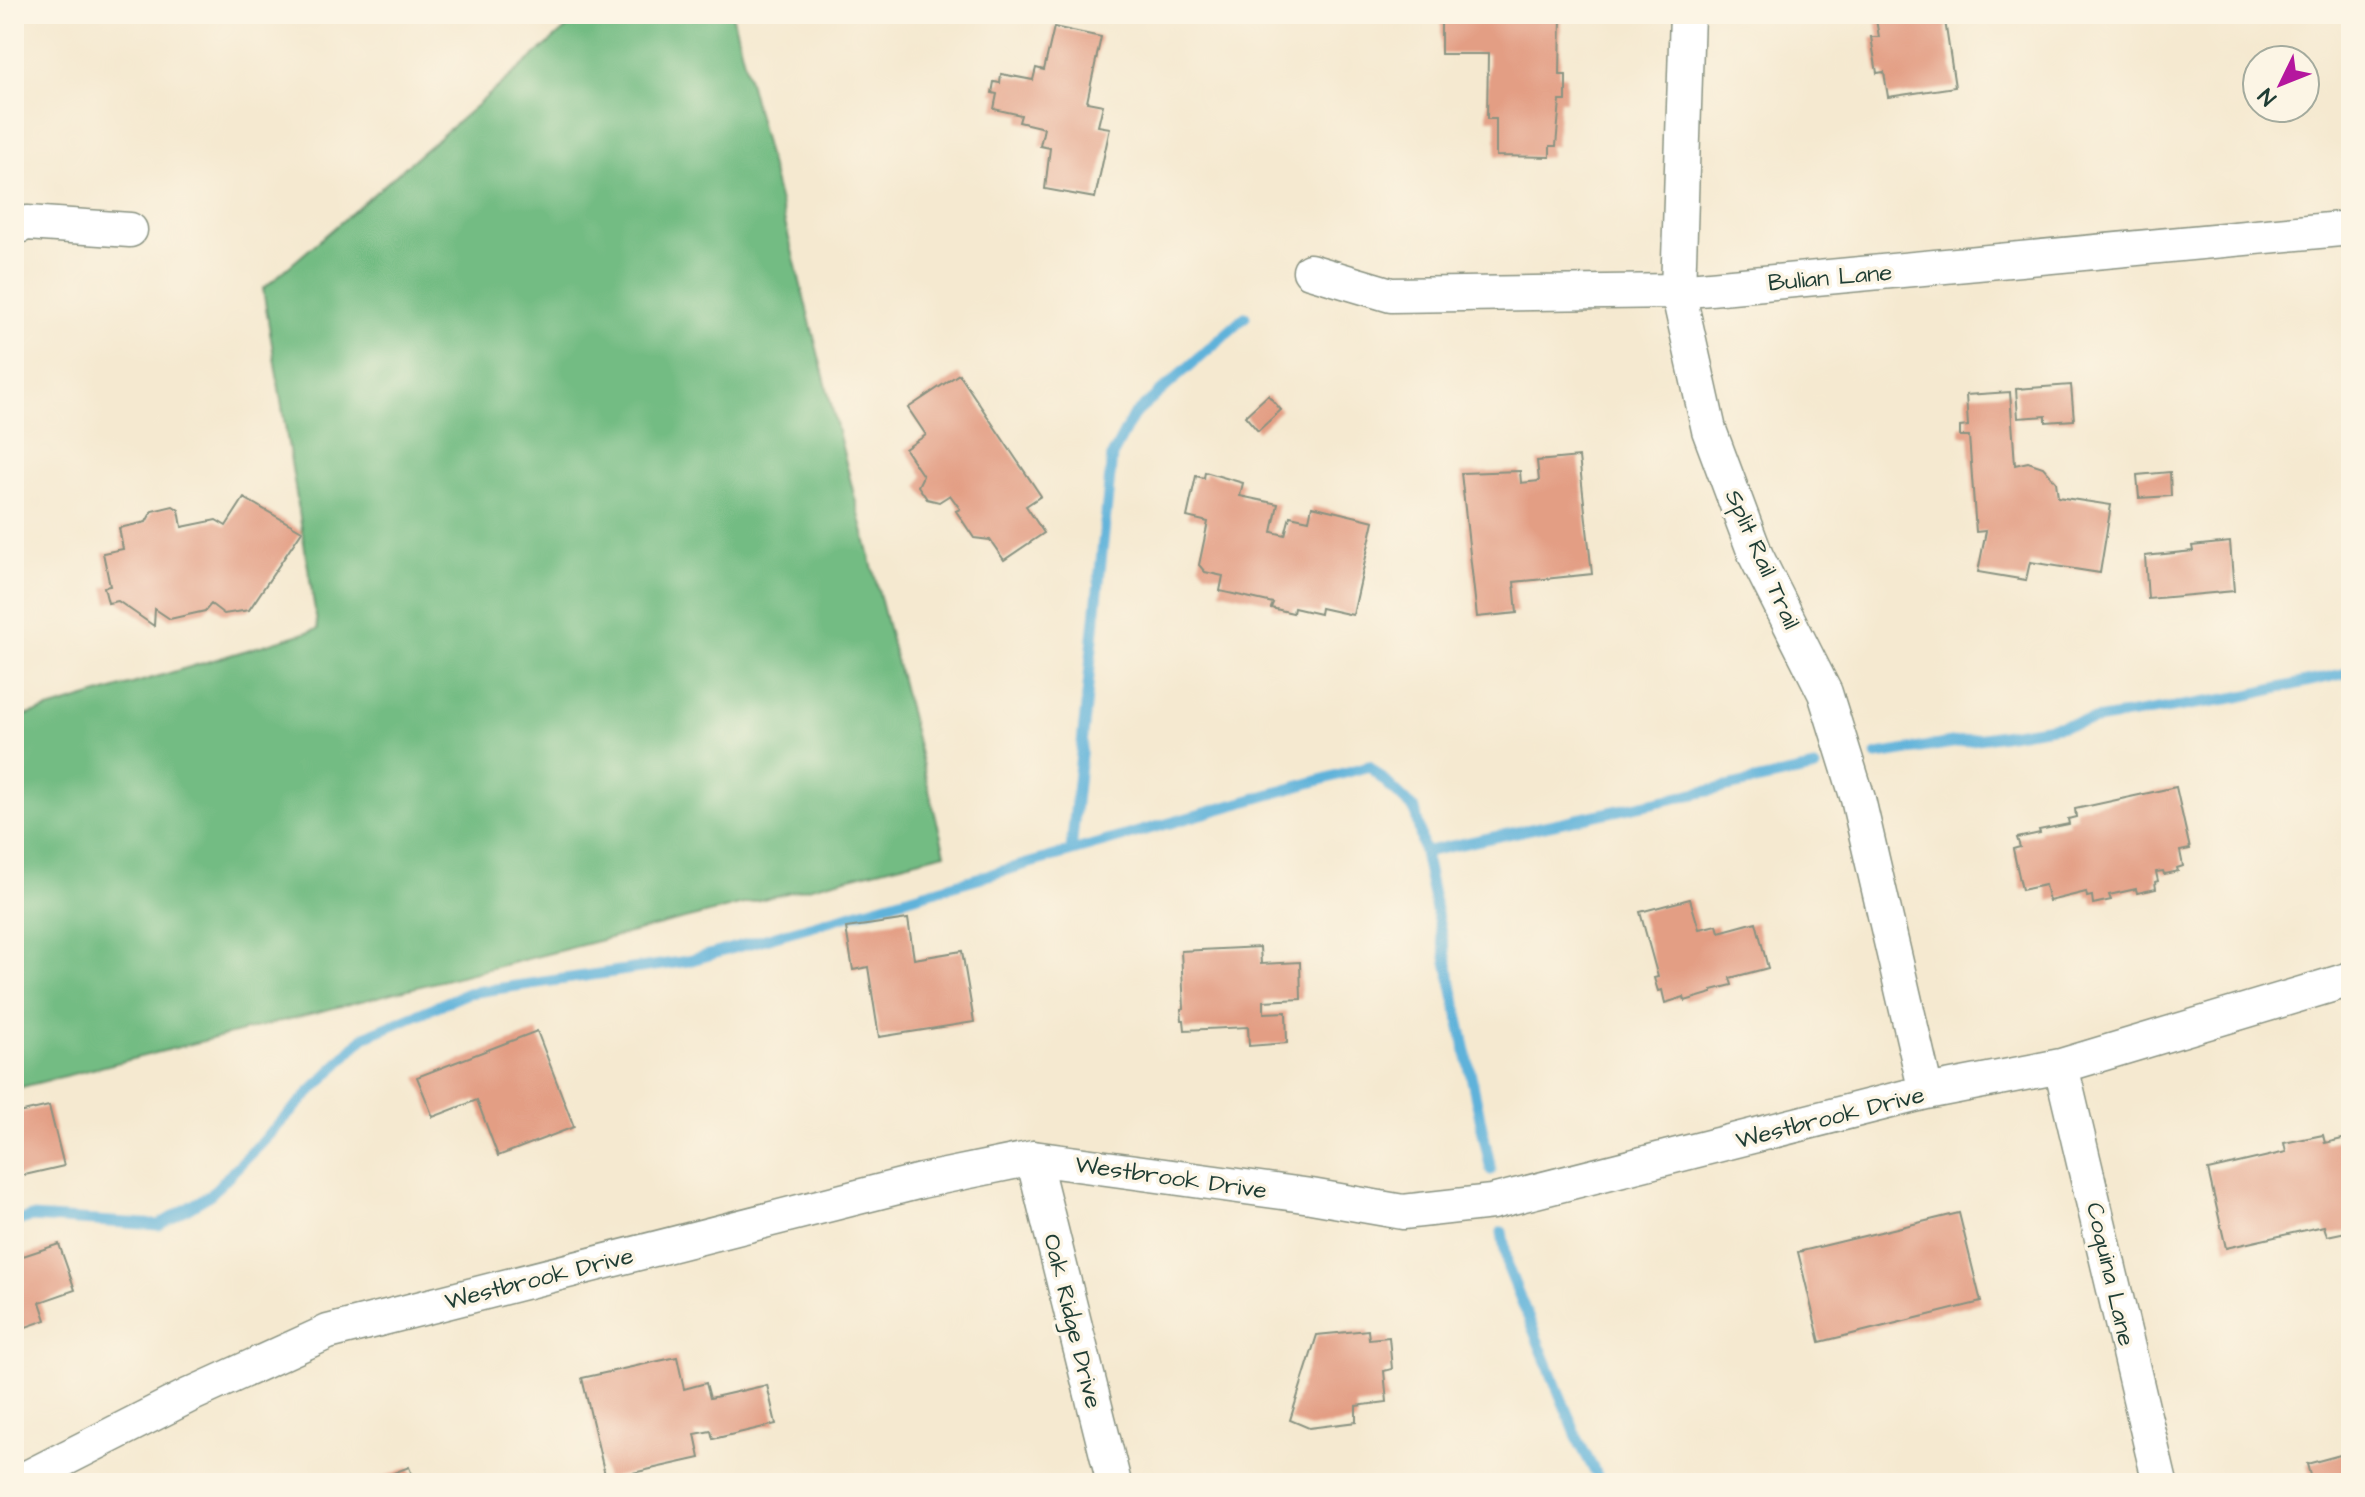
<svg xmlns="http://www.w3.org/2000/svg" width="2365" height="1497" viewBox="0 0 2365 1497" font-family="'Architects Daughter',sans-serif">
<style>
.forest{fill:#73bc83;stroke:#497c5c;stroke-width:2}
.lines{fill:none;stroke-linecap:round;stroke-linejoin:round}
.stream{stroke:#5eb2da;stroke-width:11}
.building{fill:#e39e84}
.street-casing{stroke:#8a9382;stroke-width:37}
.street{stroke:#fff;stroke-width:34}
.labels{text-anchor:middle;stroke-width:7;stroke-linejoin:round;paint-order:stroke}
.street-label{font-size:24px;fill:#1f3d34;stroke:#fcf5e5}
</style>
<rect width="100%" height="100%" fill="#fcf5e5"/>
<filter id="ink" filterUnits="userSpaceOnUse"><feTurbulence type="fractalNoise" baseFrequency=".0125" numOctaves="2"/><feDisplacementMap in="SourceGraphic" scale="16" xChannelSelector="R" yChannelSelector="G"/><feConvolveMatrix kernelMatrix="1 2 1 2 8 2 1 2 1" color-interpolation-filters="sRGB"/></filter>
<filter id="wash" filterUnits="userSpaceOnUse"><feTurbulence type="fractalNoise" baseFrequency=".006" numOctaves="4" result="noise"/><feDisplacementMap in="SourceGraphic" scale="32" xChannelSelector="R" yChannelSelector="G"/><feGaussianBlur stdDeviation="1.8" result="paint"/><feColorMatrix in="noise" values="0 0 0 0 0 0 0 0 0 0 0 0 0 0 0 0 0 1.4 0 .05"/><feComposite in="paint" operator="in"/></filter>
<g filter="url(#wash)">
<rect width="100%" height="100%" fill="#f5e9d0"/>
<path class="forest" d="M583 14H732L945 853 14 1089V719L318 629 263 289Z"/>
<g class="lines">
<path class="stream" d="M1877 755 2239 697 2351 672
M1071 850 1112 456 1133 416 1245 317
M1424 852 1815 768
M14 1222 31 1217 159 1225 210 1195 364 1037 468 993 688 961 1369 766 1415 810 1491 1170
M1502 1232 1508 1268 1580 1444 1601 1483"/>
</g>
<g id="blocks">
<path class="building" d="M1441 14H1561L1560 75H1566V101H1560L1556 146H1550V157L1496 156V119H1487L1488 54H1441Z
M1875 14H1944L1955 87 1888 97 1884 72 1877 73 1871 37H1879Z
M1054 27 1101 37 1087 102 1103 105 1098 126 1110 128 1095 198 1045 189 1050 148 1040 146 1044 128 1019 122 1021 115 994 109 997 94 992 93 994 82 1000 83 1001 74 1033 80 1036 68 1044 70Z
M959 374 1041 496 1026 506 1044 533 1004 560 990 540 974 538 956 511 960 509 950 495 939 502 927 499 918 486 923 476 905 449 926 435 908 408Z
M2071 385 2074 420 2046 422V416L2018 418 2016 389Z
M2010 392 2015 465 2028 462 2043 467 2056 482 2058 497 2111 505 2100 573 2030 562 2026 580 1978 572 1986 531 1976 532 1969 436H1960V427L1968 426 1966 395Z
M1268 395 1281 410 1258 431 1245 416Z
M1579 457 1592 574 1514 582 1517 613 1477 617 1461 473 1520 471 1521 483 1539 481 1537 461Z
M1205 472 1243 483 1240 496 1278 504 1272 532 1285 535 1290 516 1309 520 1312 506 1374 521 1353 615 1321 608 1320 614 1294 608 1293 613 1271 608 1273 603 1220 591 1223 576 1205 572 1199 565 1208 522 1187 517 1196 476 1204 478Z
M2170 472 2171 496 2139 498 2137 475Z
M244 498 302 531 249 610 224 614 211 604 205 611 170 619 155 609 154 626 118 601 108 603 104 587 110 586 103 553 123 549 119 528 146 522 152 511 173 506 179 510 182 527 216 520 226 526Z
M2230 542 2234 591 2148 599 2145 556 2193 551 2192 546Z
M2176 787 2190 849 2180 851 2183 866 2177 868 2178 871 2164 874 2163 871 2156 872 2158 881 2155 882 2156 889 2137 893 2136 889 2109 895 2111 900 2093 904 2092 896 2087 897 2086 892 2049 901 2045 885 2022 890 2013 849 2020 847 2017 838 2040 833 2039 830 2069 824 2068 819 2076 817 2075 809Z
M1690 899 1699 929 1717 925 1719 932 1756 922 1768 968 1730 978 1732 985 1712 990V993L1685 1001 1684 997 1665 1003 1662 990 1658 991 1654 978 1658 977 1640 912Z
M908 919 914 959 962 951 974 1022 879 1037 868 967 853 970 846 928Z
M1260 947 1261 964 1300 962 1301 999 1264 1001V1013L1286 1012 1287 1043 1249 1046 1248 1027 1185 1030 1184 1020H1182L1181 1009 1184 1008 1181 951Z
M537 1031 574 1127 498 1156 477 1100 433 1117 417 1077Z
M49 1106 64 1166 16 1177 14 1114Z
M2323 1135 2325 1143 2351 1137V1231L2327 1236 2324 1226 2226 1248 2208 1170 2286 1152 2284 1143Z
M1959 1213 1981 1302 1820 1342 1798 1252Z
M59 1244 75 1290 40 1302 46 1320 20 1329 21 1332 14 1334V1259Z
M1368 1330 1369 1339 1389 1337 1392 1369 1384 1371 1387 1402 1356 1406V1422L1309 1428 1290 1420 1317 1335Z
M677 1357 684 1389 706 1383 710 1398 767 1385 776 1424 713 1439 711 1431 695 1434 700 1458 606 1479 582 1378Z
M2351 1452V1483H2312L2307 1464Z
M409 1467 415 1483H368Z"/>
</g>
</g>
<g filter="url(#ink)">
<use href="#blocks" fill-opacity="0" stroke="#8a9382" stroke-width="2"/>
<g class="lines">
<defs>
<path id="street" d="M1687 14 1678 291 1709 430 1756 556 1825 693 1858 799 1926 1092
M14 228 27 223 130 230
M1310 271 1391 295 1678 291 2351 228
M2061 1066 2160 1483
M1033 1158 1114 1483
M17 1483 190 1395 328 1332 921 1181 1033 1158 1311 1196 1403 1212 1492 1202 1926 1092 2061 1066 2351 979"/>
</defs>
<use href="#street" class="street-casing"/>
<use href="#street" class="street"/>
</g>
</g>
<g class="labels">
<g class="street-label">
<text transform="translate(1830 277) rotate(-5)" y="8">Bulian Lane</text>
<text transform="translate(1763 559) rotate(66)" y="8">Split Rail Trail</text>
<text transform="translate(1830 1117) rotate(-14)" y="8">Westbrook Drive</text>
<text transform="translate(1171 1177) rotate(8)" y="8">Westbrook Drive</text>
<text transform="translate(2111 1274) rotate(77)" y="8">Coquina Lane</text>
<text transform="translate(539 1278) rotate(-14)" y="8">Westbrook Drive</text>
<text transform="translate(1073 1321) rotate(76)" y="8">Oak Ridge Drive</text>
</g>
</g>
<rect width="2365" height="1497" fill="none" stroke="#fcf5e5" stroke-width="48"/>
<g transform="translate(2281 84) rotate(227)"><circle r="38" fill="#fcf5e5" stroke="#a4ab9e" stroke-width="2"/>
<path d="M0-6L14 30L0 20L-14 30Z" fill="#b5179e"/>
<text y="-12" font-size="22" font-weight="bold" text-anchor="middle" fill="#1f3d34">N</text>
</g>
</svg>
